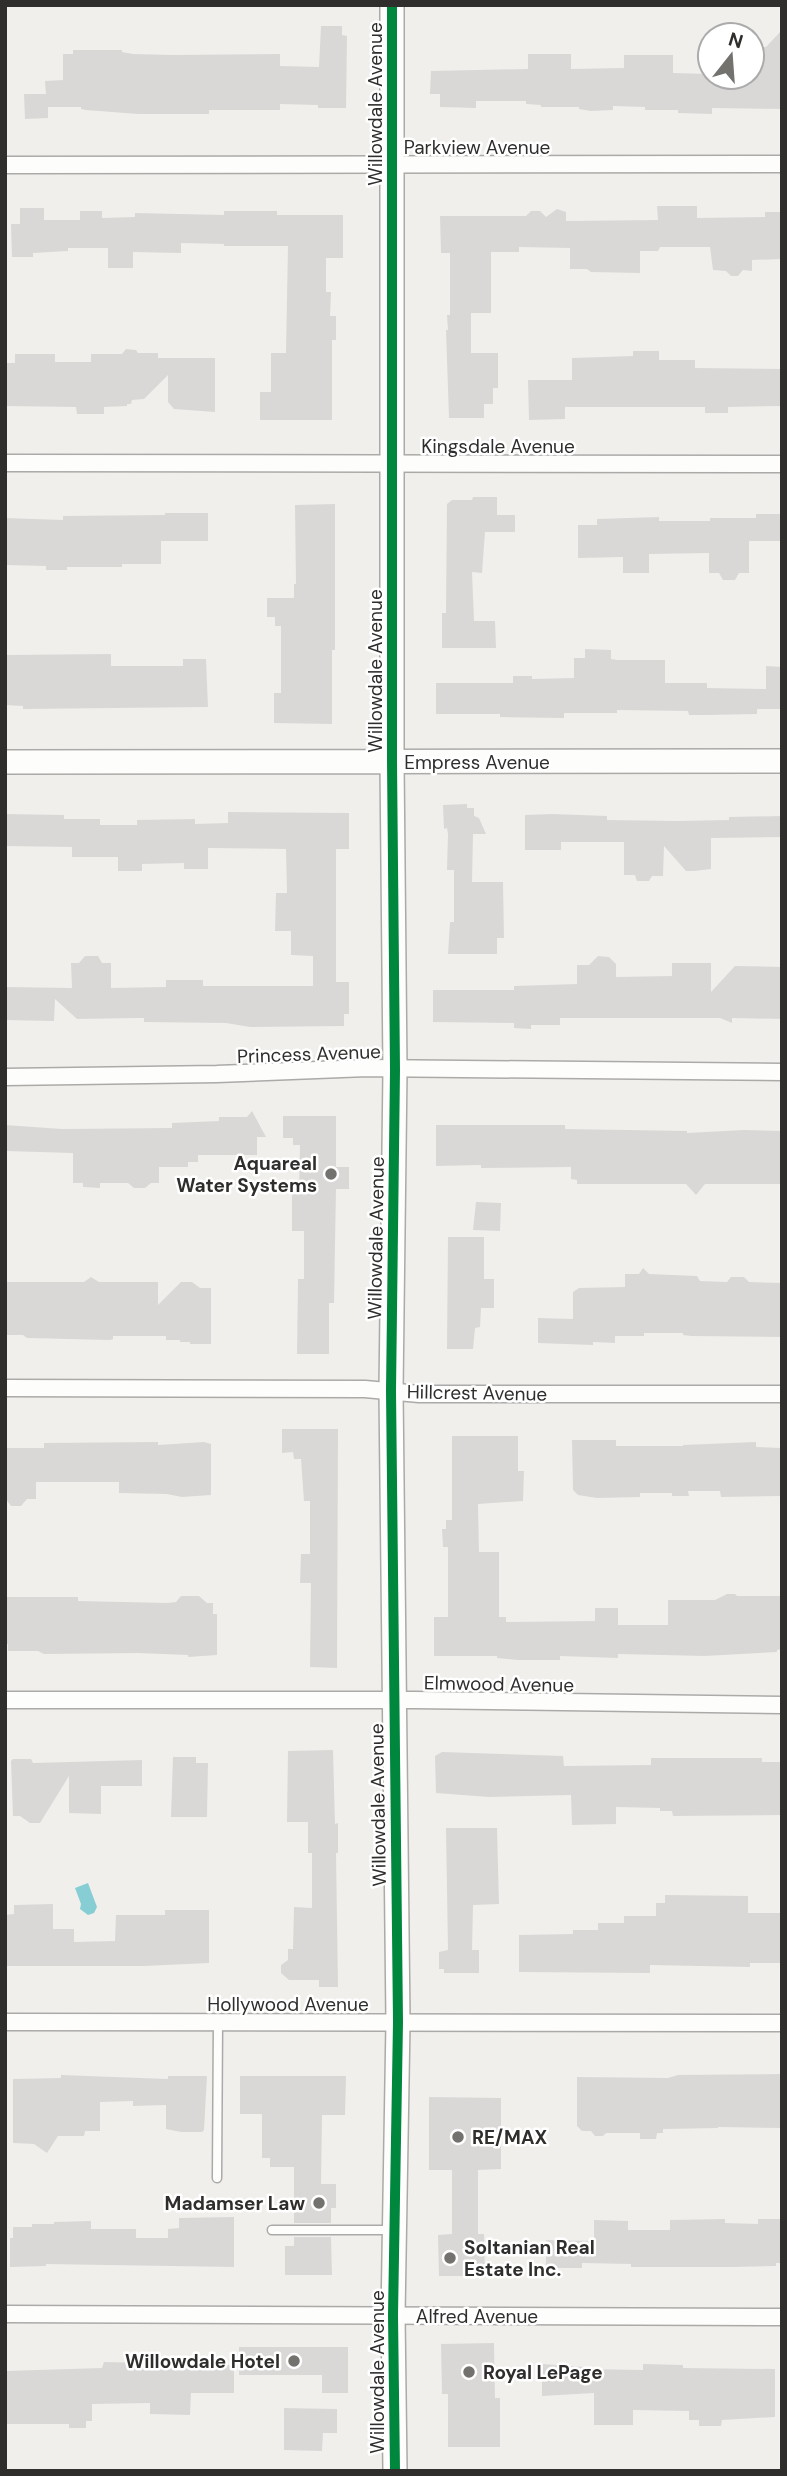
<svg xmlns="http://www.w3.org/2000/svg" width="787" height="2476" font-family="'DM Sans',sans-serif">
<rect width="100%" height="100%" fill="#f1efec"/>
<path fill="#86ced4" d="M88 1883 97 1907 94 1913 88 1915 80 1909 81 1904 75 1888Z"/>
<path fill="#dad8d7" d="M321 26H342V35L347 36 346 108H318V105L280 104V110H209V114H138L86 110 81 109V107H48V118L25 119 24 94H46L45 81 63 80V54H73V50H122V52L133 54 172 55 280 54V66L319 67Z
M782 30V109L712 108V114L678 113V110H645V107L613 106V110L591 111 579 109V107H541V105L526 104V101H476V108L440 107V94H430L431 71 528 69V54H571V69L624 68V55H673V73L710 74V77H758V47H766Z
M657 206H697V218L765 217V212H782V259L752 260V271L743 270 738 276H731L726 271 713 270 710 247H660L658 251H640V273L591 272 587 269H570V248L519 247V252H491V313H471V353H498V388H493V404H484V418H449L446 330H448L447 315H450V253H441L440 216H526L531 211H540L546 217 557 209 566 212V221L658 220Z
M20 208H44V220H80V211H102V218L135 217V213L224 215V211H277V215H343V258H326V292H331L330 316H336V340H332V420H260V392H271V353H286L288 246H224V244L181 243V253L133 252V268H108V248H68V251L33 253V257H12L11 224H20Z
M126 349 136 350 138 353H158V358H215V412L174 409 168 402V375L144 399 132 400 131 404H127V406L104 407V414H77L76 407 5 406V363H15V354H55V362H91V354H122Z
M633 351H659V360H695V368L782 369V406L728 407V413H705V407H565V419L529 420 528 380H572V358L633 356Z
M473 497H497V515H515V532H485L482 573 472 572 474 621H495L496 648H442V613H446L447 504 452 500H472Z
M335 504V650H332V724L274 723V693H281V626H275V617H267V598H294V584H296L295 505Z
M165 513H208V541H161V564H122V567H67V570H46V566L5 565V518L63 520V516L165 515Z
M756 514H782V541H749V573H739L735 580H723L719 573H709V553L649 554V573H623V557L578 558V525H597V519L659 517V521H710V518H756Z
M585 649 611 650V659L617 660H665V683H707V688L766 689V666L782 667V709H757V714L706 715H689L688 711 617 710V713H564V718L500 717V714H436V683H513V676H532V679L574 678V658H585Z
M111 654V666H183V659H206L208 707 23 709V706L5 705V655Z
M467 804V808H474V816L479 818 486 834H473L472 882H503L504 938H497V954H448L450 922H454V870H447L448 834 447 828 444 829 443 805Z
M228 812 349 813V849H336V982H349V1014H344V1026L250 1027 226 1023 144 1022V1018H138L77 1019 55 999 54 1021 5 1020V987L72 988 71 963H79L85 956H98L102 963H111V988L166 987V980H203V986H313V956L291 955V931H275L276 893H287L286 849 208 848V869H184V863L142 864V871H118V857H72V847L5 846V814L64 815V819H100V825H137V820L195 819V824L228 823Z
M552 814 607 816V820L677 821 729 820V817L782 816V837L711 838V869L694 871H686L664 846 663 876H652L649 881H637L635 875H624V842H561V850H525V815Z
M598 956 609 957 616 964V977L672 976V963H711V992L735 966 782 967V1019L732 1018V1023L720 1018H560V1025H531V1029L514 1028V1023L433 1022V990H514V986L577 984V965H589Z
M252 1111 266 1137H257V1155H198V1162H188V1167H159V1183H151L145 1188H134L128 1183H100V1188L83 1187V1183H73V1153L5 1151V1125L62 1129 172 1128V1123L219 1121V1117H247Z
M283 1116H336V1167H349V1189H336L334 1303H329V1354H297L298 1279H304V1231H292V1193H299L300 1145H293V1138H283Z
M436 1125H565V1129L687 1131V1133L744 1130 782 1131V1184H705L696 1195 686 1184H577V1180L571 1179V1167L481 1168V1165L436 1166Z
M476 1202 501 1203 500 1231 473 1230Z
M448 1237H484V1279H494V1308H481L480 1327 475 1328 473 1349H447Z
M643 1268 649 1274 697 1276 700 1281 727 1282 731 1277H744L749 1282 782 1283V1337L691 1336 683 1335V1333H644V1336H615V1343L593 1342V1345L538 1343V1318L573 1319V1292L579 1288 625 1287V1274H639Z
M91 1277 99 1282H158V1305L181 1282H192L200 1288H211V1344H190V1342H180V1340H166V1336H113V1339L110 1340 27 1338 23 1335H5V1282H84Z
M282 1429H338L337 1668 310 1667 311 1583H300L301 1554H310V1501H304L301 1459H294L293 1452 282 1453Z
M452 1436H518V1471H524L523 1501 478 1504 479 1552H499V1617H506V1622L595 1621V1608H618V1625H668V1600H715L727 1594H735L737 1596H782V1649L777 1650V1652L705 1656 618 1654V1658L560 1656V1660H518L497 1658V1656H434V1617H448V1547H443L442 1529H446V1520H452Z
M572 1440H616V1446H683V1445L756 1442V1447L782 1448V1496L721 1497 720 1491H688L689 1496H672V1493H640V1497L597 1498 578 1495 573 1490Z
M158 1442V1445L204 1442 211 1444V1495L182 1497 167 1494 119 1493V1482H36V1499H27L21 1506H11L5 1498V1448H44V1443Z
M181 1596H199L207 1603H213V1614H217V1655L188 1657V1655L138 1653 44 1654 38 1651H8V1644H5V1597H78V1601L167 1603 176 1602Z
M333 1750 335 1824 338 1823V1853H336L338 1987H319V1980H289L281 1973V1965L288 1960V1949H293L294 1907 312 1908V1853H308V1822H287L288 1751Z
M442 1752 563 1756 564 1766 651 1765V1758H762V1762H782V1815L673 1816 672 1811H660V1808L616 1807V1824L572 1825 571 1795 489 1797 436 1793 435 1756Z
M173 1757H196V1763H208L207 1817H171Z
M13 1759H31L33 1763 142 1760V1786H101V1814L69 1813V1776L40 1823H30L20 1816H13L11 1761Z
M446 1828H497L499 1904 473 1905 472 1950H479V1973H444V1969H439V1952L448 1950Z
M665 1895 748 1896V1913H782V1963H750V1967L650 1965V1973L519 1972V1935L573 1934V1930H598V1923H624V1916H656V1903H665Z
M53 1904V1929H74V1942L115 1941 116 1915H165V1910H209V1963L144 1966H5V1915L14 1914V1905Z
M782 2074V2128L718 2127V2128L663 2129V2133H657L656 2139H640V2133H606L603 2136H595L591 2131H582L577 2126V2077L668 2078 678 2075Z
M61 2075 168 2079V2076H207L204 2130 202 2132H181L166 2129V2105L133 2106V2101L100 2102V2131H85L84 2136H58L47 2153 34 2144 13 2143V2079L61 2078Z
M240 2076H346L345 2115H322L321 2184H336V2208H331V2223H294V2167H270V2158H262V2114H240Z
M429 2097 501 2098V2169L478 2170V2234H484L485 2276H439L438 2235 452 2234V2170H429Z
M234 2217V2267L46 2264V2266L10 2267V2238H13V2227H32V2224H54V2222L91 2221V2229H136V2238H168V2229L179 2228V2218Z
M725 2219V2223L758 2224V2219H782V2263H776V2266L734 2267H631V2264L582 2263V2268H546V2240L594 2241V2220L628 2221V2230H670V2220Z
M294 2237H331L332 2275H285V2246H294Z
M494 2343 495 2398H500V2447H448V2394H442L441 2344Z
M239 2347H348V2393H322V2375H239Z
M104 2362 234 2365V2393H191L190 2415 150 2414V2403L92 2404V2421H86V2428H69V2424H6V2371L102 2368Z
M542 2364 584 2367V2369L643 2370V2364L683 2365V2368L775 2369V2417L722 2420 721 2426H699V2420H689V2411L633 2410V2425H594V2393L542 2396Z
M284 2408 337 2409V2433H323L322 2451 284 2450Z"/>
<g fill="none" stroke-linecap="round" stroke-linejoin="round">
<defs>
<path id="lane" d="M217 2178 218 2021
M272 2230H392"/>
<path id="street" d="M5 165 782 164
M5 463 782 464
M5 1077 217 1074 367 1068 782 1072
M5 1388 365 1389 419 1394H782
M5 1700H414L782 1705
M5 2022 782 2023
M5 2314 782 2317"/>
<path id="secondary" d="M392 5V762L395 1070 391 1391 398 2022 393 2315 395 2471
M5 762 782 761"/>
</defs>
<use href="#lane" stroke="#abaaa8" stroke-width="11"/>
<use href="#street" stroke="#abaaa8" stroke-width="19"/>
<use href="#secondary" stroke="#abaaa8" stroke-width="26"/>
<use href="#lane" stroke="#fdfdfc" stroke-width="8"/>
<use href="#street" stroke="#fdfdfc" stroke-width="16"/>
<use href="#secondary" stroke="#fdfdfc" stroke-width="23"/>
<defs>
<path id="cycleway" d="M392 5V762L395 1070 391 1391 398 2022 393 2315 395 2471"/>
</defs>
<use href="#cycleway" stroke="#fff" stroke-width="15"/>
<use href="#cycleway" stroke="#00873e" stroke-width="10"/>
</g>
<g fill="#73726f" stroke="#fff" stroke-width="2.5">
<circle cx="331" cy="1174" r="7"/>
<circle cx="458" cy="2137" r="7"/>
<circle cx="319" cy="2203" r="7"/>
<circle cx="450" cy="2258" r="7"/>
<circle cx="294" cy="2361" r="7"/>
<circle cx="469" cy="2372" r="7"/>
</g>
<g text-anchor="middle" dominant-baseline="central" stroke-width="5" stroke-linejoin="round" paint-order="stroke">
<g font-size="19" fill="#2f2e2c" stroke="#fff">
<text transform="translate(375 104) rotate(-90)">Willowdale Avenue</text>
<text x="477" y="147">Parkview Avenue</text>
<text x="498" y="446">Kingsdale Avenue</text>
<text transform="translate(375 671) rotate(-90)">Willowdale Avenue</text>
<text x="477" y="762">Empress Avenue</text>
<text transform="translate(309 1054) rotate(-2)">Princess Avenue</text>
<text transform="translate(376 1238) rotate(-89)">Willowdale Avenue</text>
<text transform="translate(477 1393) rotate(1)">Hillcrest Avenue</text>
<text transform="translate(499 1684) rotate(1)">Elmwood Avenue</text>
<text transform="translate(378 1805) rotate(-91)">Willowdale Avenue</text>
<text x="288" y="2004">Hollywood Avenue</text>
<text x="477" y="2316">Alfred Avenue</text>
<text transform="translate(377 2372) rotate(-90)">Willowdale Avenue</text>
</g>
<g font-size="19" font-weight="bold" fill="#2f2e2c" stroke="#fff" text-anchor="end">
<text x="317" y="1163">Aquareal<tspan x="317" dy="22">Water Systems</tspan></text>
<text x="472" y="2137" text-anchor="start">RE/MAX</text>
<text x="305" y="2203">Madamser Law</text>
<text x="464" y="2247" text-anchor="start">Soltanian Real<tspan x="464" dy="22">Estate Inc.</tspan></text>
<text x="280" y="2361">Willowdale Hotel</text>
<text x="483" y="2372" text-anchor="start">Royal LePage</text>
</g>
</g>
<rect width="787" height="2476" fill="none" stroke="#2f2e2c" stroke-width="14"/>
<g transform="translate(731 56) rotate(17)"><circle r="33" fill="#ffffff" stroke="#acabab" stroke-width="2"/>
<path d="M0-5L12 26L0 18L-12 26Z" fill="#73726f"/>
<text y="-10" font-size="19" font-weight="bold" text-anchor="middle" fill="#2f2e2c">N</text>
</g>
</svg>
